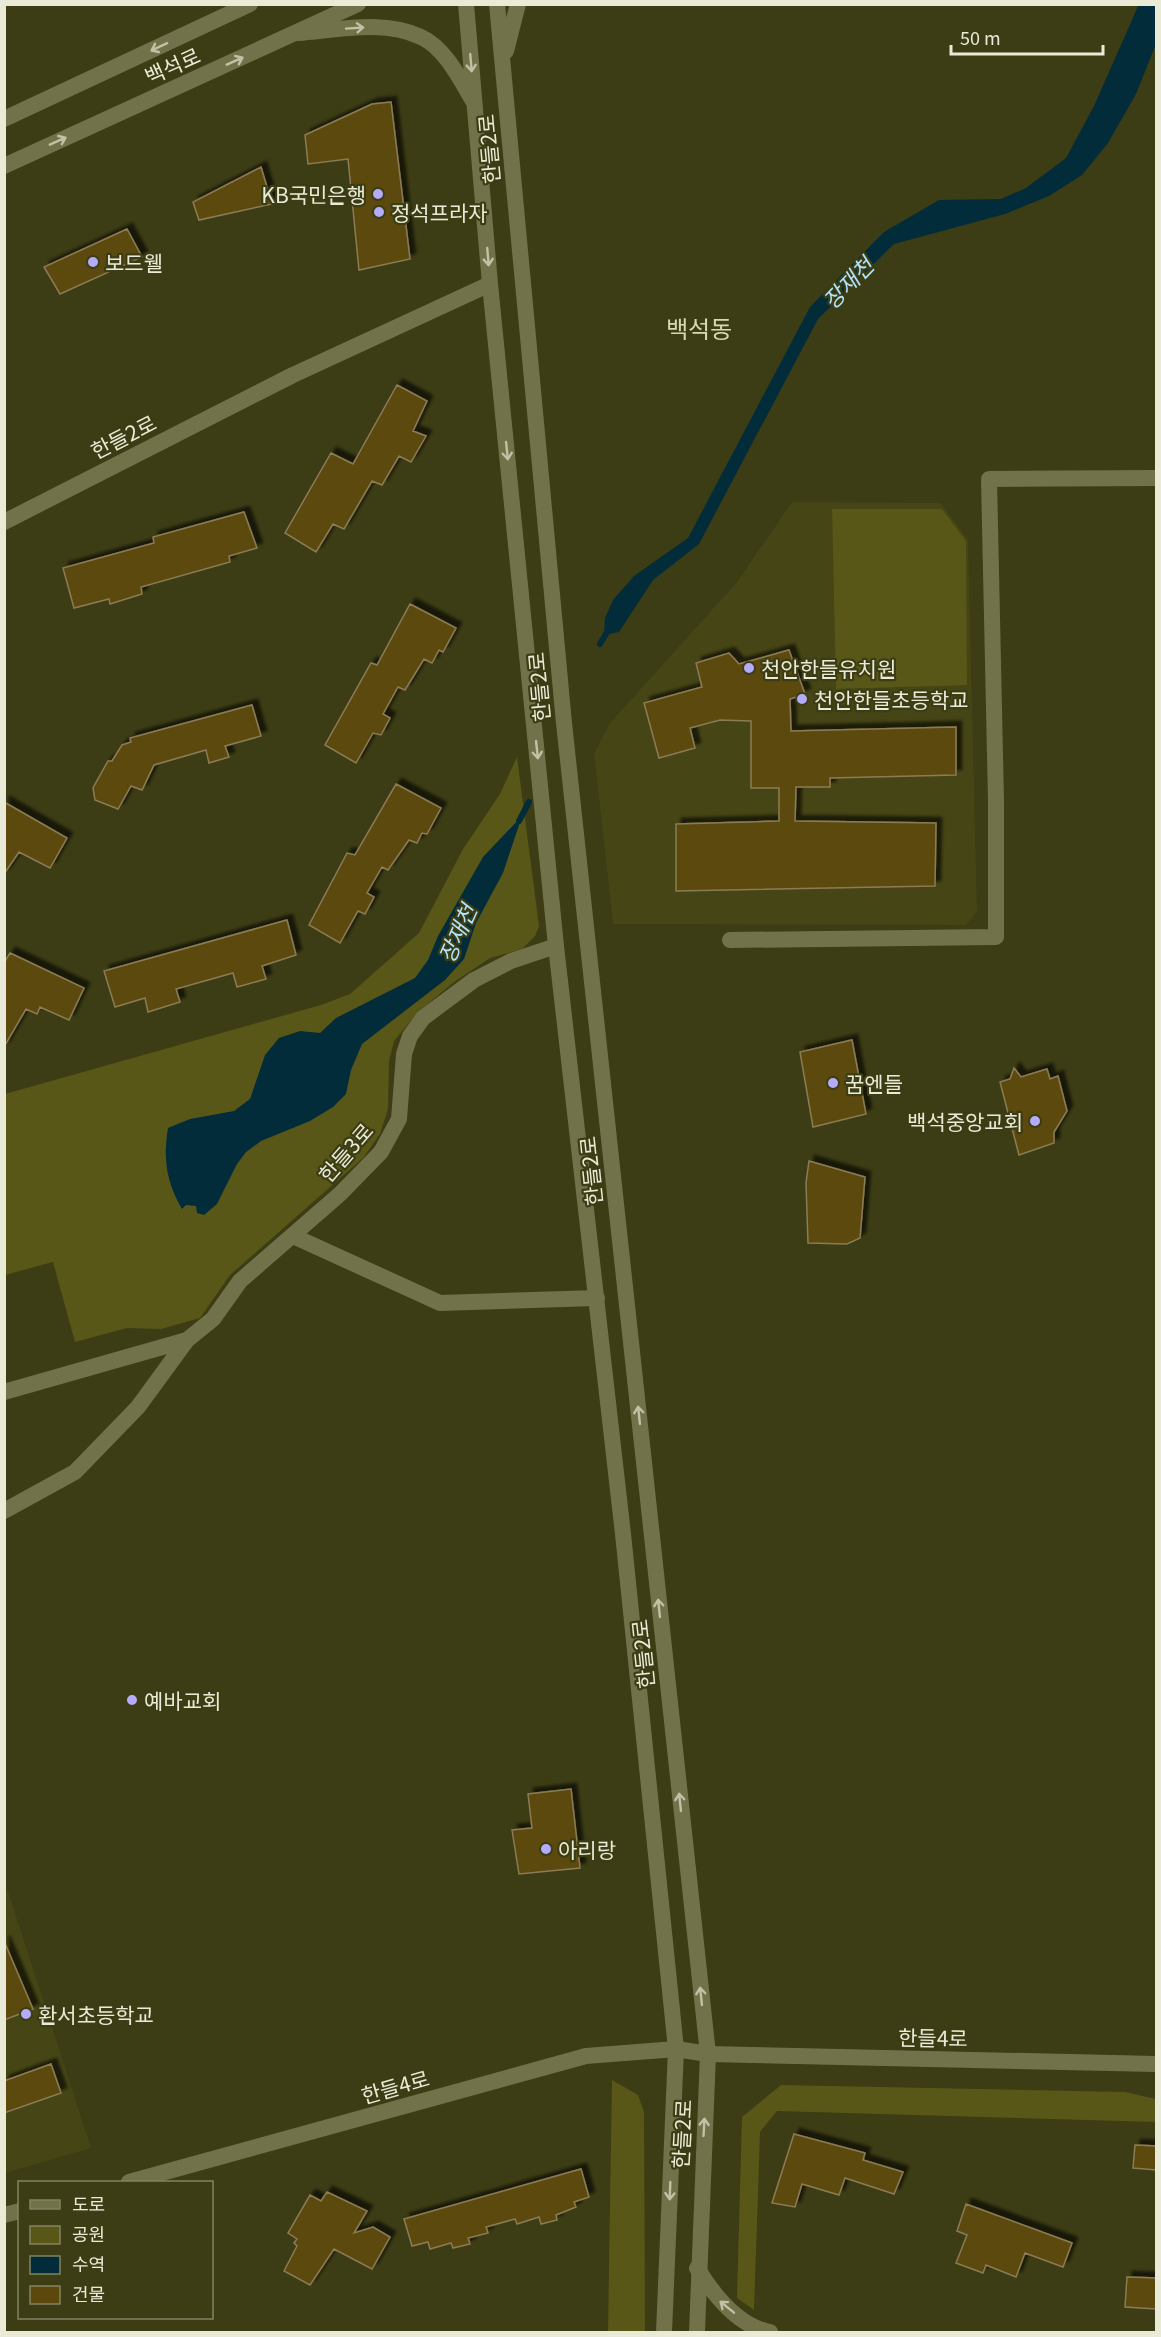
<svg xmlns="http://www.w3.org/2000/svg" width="1161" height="2337" font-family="Georgia,'Noto Sans KR',serif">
<defs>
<filter id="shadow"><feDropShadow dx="5.5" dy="-5.5" stdDeviation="1.5" flood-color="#0009"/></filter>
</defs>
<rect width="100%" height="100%" fill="#3c3c15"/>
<path fill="#454515" d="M792 502 941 503 968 540 977 912 966 925 613 924 594 753 610 723 737 582Z
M4 1879 91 2148 5 2173H4Z"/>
<path fill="#585717" d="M832 509H942L966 541 967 685 836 689Z
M517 757 539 926 535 936 522 949 490 958 454 982 418 1012 394 1041 389 1061 388 1109 380 1134 363 1158 230 1275 200 1318 161 1329 127 1328 75 1342 53 1262 5 1275V1094L321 1005 350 994 419 933 463 849 500 794Z
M612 2080 638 2095 644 2112 645 2332H608Z
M781 2085 1125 2092 1156 2099V2122L777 2111 760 2132 754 2310 737 2298 742 2117Z"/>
<path fill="#032c3b" d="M1139 4 1156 5V44L1136 94 1108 143 1082 175 1049 196 1005 214 894 244 818 319 699 544 653 580 619 632 604 635 605 618 613 600 634 576 688 538 810 307 884 232 939 200 1001 199 1026 188 1066 158 1094 106Z
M522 816 503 873 476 923 464 959 445 980 362 1044 351 1070 346 1094 333 1107 310 1121 261 1141 246 1152 237 1164 217 1204 204 1215 197 1213 196 1206 186 1205 182 1209C166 1182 163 1158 168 1128L190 1119 234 1111 250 1099 265 1055 279 1038 300 1031 320 1033 336 1018 415 978 428 960 438 936 483 857Z"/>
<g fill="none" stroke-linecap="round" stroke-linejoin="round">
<path stroke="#032c3b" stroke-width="6" d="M600 644 609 629
M519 821 529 802"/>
</g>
<path fill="#5c480d" stroke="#8b7c56" stroke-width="1.5" filter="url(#shadow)" d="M391 102 410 259 359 270 348 159 308 164 305 135 372 104Z
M261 167 272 204 199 220 193 202Z
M127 229 142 257 60 294 44 267Z
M397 385 427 401 413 431 426 436 411 462 399 456 382 485 372 481 344 529 333 524 316 552 285 533 331 453 353 464Z
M244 512 257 548 229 556 230 562 141 587 142 594 110 604 109 599 74 608 63 568 154 543 153 537Z
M410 604 456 628 443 652 439 650 432 663 424 659 405 690 398 687 383 714 390 718 381 735 373 733 356 763 325 745 371 663 377 665Z
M789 650 805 694 790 699 791 731 956 727V775L830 778V787H796L795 821 936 823 935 886 676 891V824L779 821V788H751V721L720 720 690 728 695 748 659 758 644 703 702 687 696 663 729 653 739 664Z
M252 705 261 736 225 746 229 757 209 763 206 750 154 765 142 790 131 786 118 809 95 800 93 788 108 761H112L122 745 131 742 130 738Z
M396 784 441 808 427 834 422 833 417 843 409 840 388 870 382 867 367 893 374 897 365 914 358 911 340 943 309 925 347 853 355 855Z
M4 802 67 838 50 868 19 852 4 874Z
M287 920 296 955 262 966 266 979 237 987 233 973 176 989 180 1002 148 1012 145 998 115 1007 104 971Z
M10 953 84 988 69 1020 40 1007 37 1014 26 1009 4 1047V963Z
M852 1040 866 1114 813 1127 800 1052Z
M1014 1068 1021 1077 1047 1069 1050 1079 1058 1076 1067 1111 1054 1132V1143L1019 1155 1000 1082 1010 1079Z
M809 1161 865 1177 860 1238 847 1244 808 1243 806 1183Z
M571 1789 580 1868 519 1874 512 1830 532 1828 528 1794Z
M4 1941 33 2009 4 2020Z
M51 2064 61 2093 4 2113V2081Z
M794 2134 865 2153 863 2160 903 2172 894 2194 845 2178 839 2195 802 2184 795 2207 772 2203Z
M1135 2145 1156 2146V2170L1133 2168Z
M581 2169 589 2197 574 2202 576 2207 556 2215 557 2220 541 2224 539 2217 517 2224 515 2219 486 2227 488 2233 468 2238 470 2244 453 2248 451 2243 430 2249 428 2242 412 2246 404 2219Z
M327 2192 367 2211 354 2233 373 2227 390 2237 372 2269 334 2249 310 2285 284 2271 297 2246 294 2243 297 2239 288 2233 310 2195 321 2201Z
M966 2204 1072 2243 1063 2267 1025 2253 1016 2277 986 2265 983 2273 956 2263 967 2235 957 2231Z
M1127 2277 1156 2278V2309L1125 2307Z"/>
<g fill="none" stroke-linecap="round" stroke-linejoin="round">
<path stroke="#72724a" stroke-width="16" d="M4 522 293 375 490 284
M730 940 996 937V801L989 479 1156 478
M293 1236 440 1303 597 1298
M4 1392 187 1340
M4 1511 75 1472 138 1407 187 1340 213 1319 240 1281 340 1194 381 1152 399 1119 404 1054 410 1036 423 1018 474 980 511 961 556 946
M697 2268C713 2294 737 2326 770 2332"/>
<path stroke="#72724a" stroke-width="16" d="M466 4 490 284 556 946 623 1534 676 2049 664 2332
M497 4 564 723 708 2054 697 2332
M298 33C337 30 384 19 421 37 445 48 460 79 473 101
M506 51 518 4
M129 2182 586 2056 676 2049 708 2054 1156 2064
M4 2215 20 2211"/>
<path stroke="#72724a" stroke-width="16" d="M4 119 250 4
M4 166 358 4"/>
</g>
<defs><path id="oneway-shaft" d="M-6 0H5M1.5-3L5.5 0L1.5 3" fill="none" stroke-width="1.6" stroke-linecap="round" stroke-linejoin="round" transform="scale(1.5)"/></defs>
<g stroke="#c0c1a5">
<use href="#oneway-shaft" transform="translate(355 28) rotate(-4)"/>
<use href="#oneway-shaft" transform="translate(159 47) rotate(155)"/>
<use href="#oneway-shaft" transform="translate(235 61) rotate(-24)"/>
<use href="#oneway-shaft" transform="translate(471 63) rotate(85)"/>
<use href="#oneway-shaft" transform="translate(58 141) rotate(-24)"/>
<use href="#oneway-shaft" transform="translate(488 257) rotate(85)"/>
<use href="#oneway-shaft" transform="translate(507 451) rotate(84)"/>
<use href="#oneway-shaft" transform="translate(537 750) rotate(84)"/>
<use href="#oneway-shaft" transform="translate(639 1415) rotate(-96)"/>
<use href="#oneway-shaft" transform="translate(659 1608) rotate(-96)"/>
<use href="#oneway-shaft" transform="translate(680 1802) rotate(-96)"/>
<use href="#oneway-shaft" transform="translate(701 1996) rotate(-96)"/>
<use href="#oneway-shaft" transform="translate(704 2127) rotate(-87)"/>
<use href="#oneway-shaft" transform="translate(670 2191) rotate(92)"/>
<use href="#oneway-shaft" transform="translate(727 2307) rotate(-141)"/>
</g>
<g fill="#b4acf9" stroke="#3c3c15" stroke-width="2">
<circle cx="378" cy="194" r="6"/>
<circle cx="379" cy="212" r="6"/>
<circle cx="93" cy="262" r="6"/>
<circle cx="749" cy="668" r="6"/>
<circle cx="802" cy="699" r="6"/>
<circle cx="833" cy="1083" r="6"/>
<circle cx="1035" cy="1121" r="6"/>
<circle cx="132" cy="1700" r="6"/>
<circle cx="546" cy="1849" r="6"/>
<circle cx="26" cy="2014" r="6"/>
</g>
<g text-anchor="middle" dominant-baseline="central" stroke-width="4.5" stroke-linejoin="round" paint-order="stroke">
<g font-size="21" fill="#eaebd6" stroke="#3c3c15">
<text transform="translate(172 65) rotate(-24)">백석로</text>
<text transform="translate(488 149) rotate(-95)">한들2로</text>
<text transform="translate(123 436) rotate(-27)">한들2로</text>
<text transform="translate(538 687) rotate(-95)">한들2로</text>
<text transform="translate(345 1152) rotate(-49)">한들3로</text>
<text transform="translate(590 1171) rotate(-96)">한들2로</text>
<text transform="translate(642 1654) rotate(-96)">한들2로</text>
<text transform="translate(933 2037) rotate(1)">한들4로</text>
<text transform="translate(395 2086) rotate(-16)">한들4로</text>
<text transform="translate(681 2134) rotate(-87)">한들2로</text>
</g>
<g font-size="21" fill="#eaebd6" stroke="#3c3c15" text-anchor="start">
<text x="366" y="194" text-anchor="end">KB국민은행</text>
<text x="391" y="212">정석프라자</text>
<text x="105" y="262">보드웰</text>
<text x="761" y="668">천안한들유치원</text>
<text x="814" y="699">천안한들초등학교</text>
<text x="845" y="1083">꿈엔들</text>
<text x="1023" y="1121" text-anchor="end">백석중앙교회</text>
<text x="144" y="1700">예바교회</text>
<text x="558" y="1849">아리랑</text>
<text x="38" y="2014">환서초등학교</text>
</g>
<g font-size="22" font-style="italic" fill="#b0e5fd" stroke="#3c3c15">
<text transform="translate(847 282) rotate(-46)">장재천</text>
<text transform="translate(456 933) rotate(-66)">장재천</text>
</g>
<g font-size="24" fill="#d8d9ae" stroke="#3c3c15">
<text x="699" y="327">백석동</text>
</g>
</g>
<rect width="1161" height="2337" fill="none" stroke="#eaebd6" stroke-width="12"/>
<rect x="18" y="2181" width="195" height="138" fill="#3c3c15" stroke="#828262" stroke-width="1.5"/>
<rect x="30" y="2200" width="30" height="9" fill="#72724a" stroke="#828262" stroke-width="1.5"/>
<text x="72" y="2211" font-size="18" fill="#eaebd6">도로</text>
<rect x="30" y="2226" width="30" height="18" fill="#585717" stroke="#828262" stroke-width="1.5"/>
<text x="72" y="2241" font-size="18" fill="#eaebd6">공원</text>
<rect x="30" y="2256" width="30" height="18" fill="#032c3b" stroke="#828262" stroke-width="1.5"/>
<text x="72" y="2271" font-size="18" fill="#eaebd6">수역</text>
<rect x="30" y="2286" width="30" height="18" fill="#5c480d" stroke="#828262" stroke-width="1.5"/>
<text x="72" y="2301" font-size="18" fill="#eaebd6">건물</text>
<path d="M951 45v9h152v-9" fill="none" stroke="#eaebd6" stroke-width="3"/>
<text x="960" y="45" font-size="18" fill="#eaebd6" stroke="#3c3c15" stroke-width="4.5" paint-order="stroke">50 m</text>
</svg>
